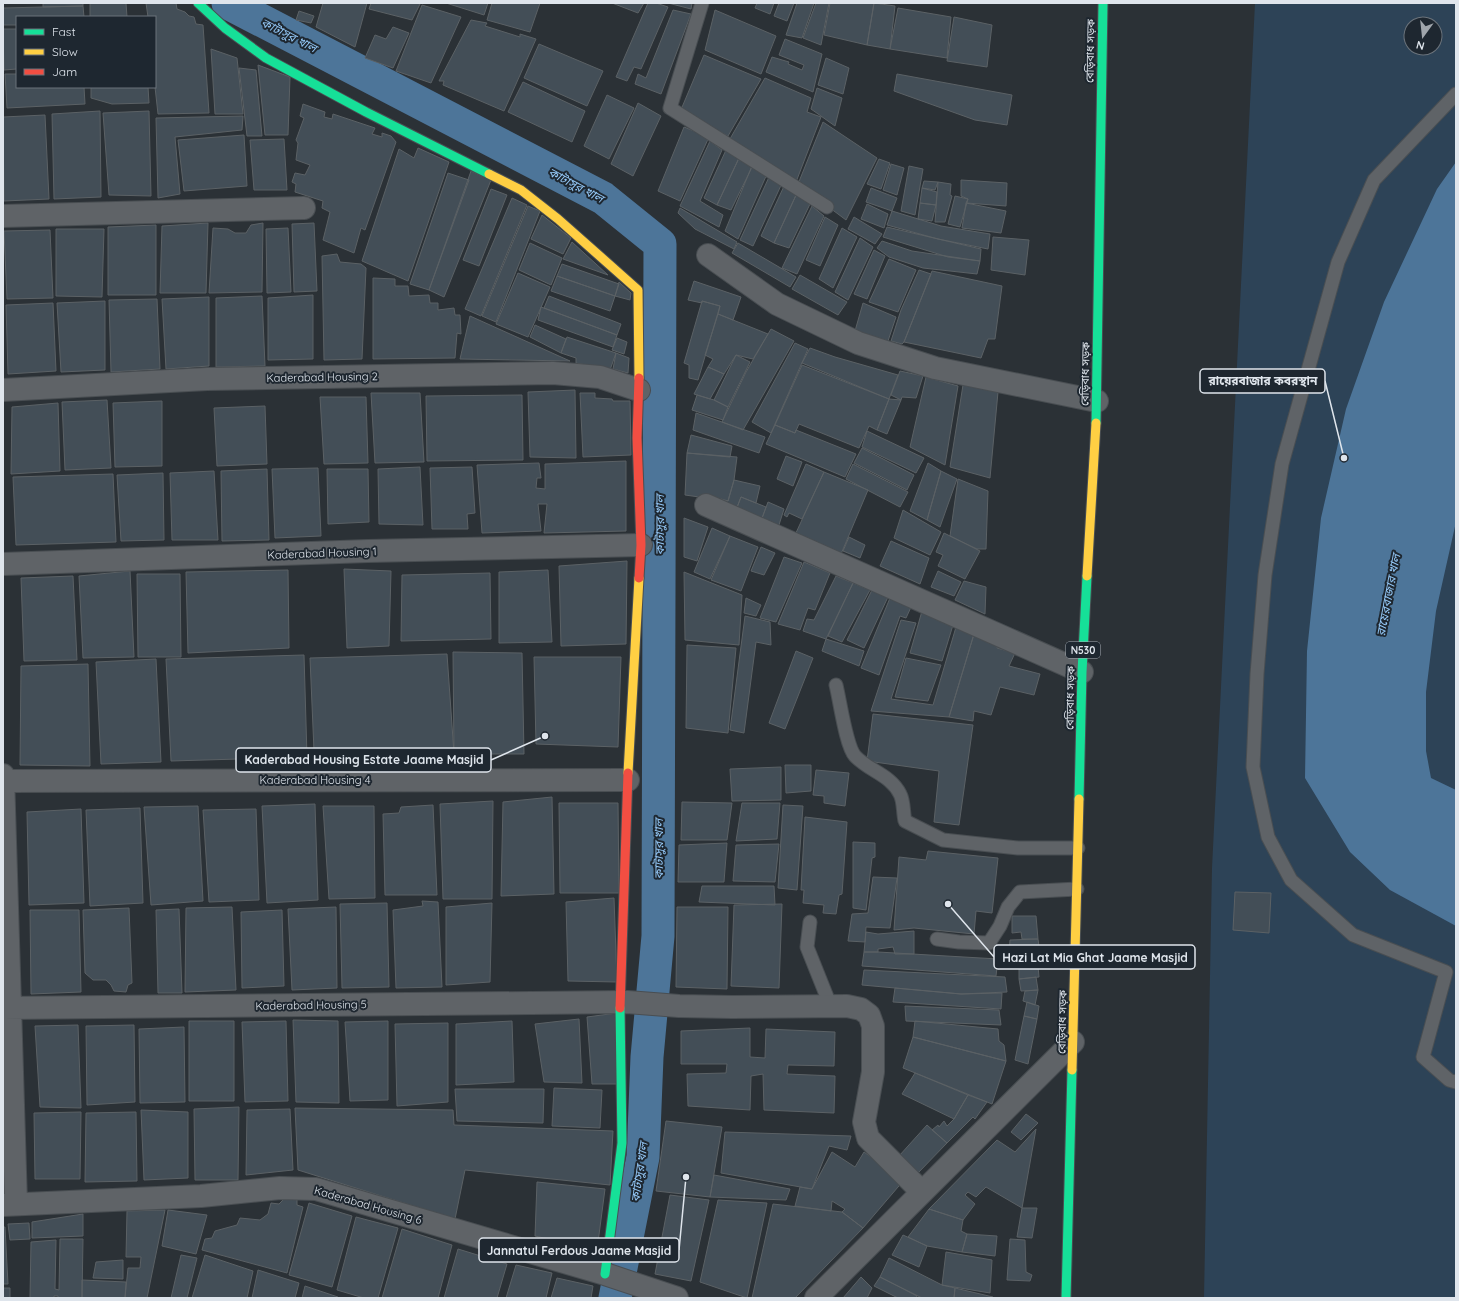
<svg xmlns="http://www.w3.org/2000/svg" width="1459" height="1301" font-family="Quicksand,'Noto Sans Bengali',sans-serif">
<rect width="100%" height="100%" fill="#2b3136"/>
<path fill="#2d4357" fill-rule="evenodd" d="M1255 3H1456V1298H1204L1212 868ZM1411 24H1435V48H1411Z"/>
<path fill="#4d7599" d="M1456 162V522L1436 611 1426 692V751L1431 778 1456 790V926L1390 890 1350 852 1305 778 1307 651 1321 518 1346 409 1384 302 1437 189Z"/>
<g fill="none" stroke-linecap="round" stroke-linejoin="round">
<path stroke="#4d7599" stroke-width="33" d="M228 3 603 198 660 244 658 936 647 1057 643 1157 615 1298"/>
</g>
<path fill="#434e57" stroke="#5b6165" d="M43 3H83V6L43 7Z
M90 3H126L127 17H90Z
M146 3H176L177 9 185 12 189 16 194 17 196 24 203 25 209 113 158 114 155 87V17H148Z
M323 3H367L355 47 316 27Z
M371 3H416L420 4 412 20 369 9Z
M446 3H488L484 15Z
M492 3H540L530 32 487 20Z
M612 3H644L638 13Z
M648 3H656L668 7 641 69 634 67 627 81 616 77Z
M668 3H692L691 9Z
M757 3H774L770 14 755 8Z
M779 3H794L787 21 774 16Z
M797 3H814L802 38 786 35Z
M816 3H829L821 45 803 38Z
M830 3H874L867 45 824 35Z
M874 3 895 6 890 49 867 45Z
M422 5 461 17 431 83 396 71Z
M83 6 84 17H17V25H3V8Z
M898 8 951 17 947 58 890 49Z
M673 10 691 14 661 94 635 84 638 74 646 78Z
M715 10 776 36 761 74 705 50Z
M299 11 314 16 311 23 296 20Z
M954 17 992 25 987 67 947 61Z
M471 20 487 23 485 26 520 37V34L536 39 504 111 443 85 444 81H439Z
M393 27 409 33 393 68 365 58 375 35 386 39Z
M3 29H17V69L4 70Z
M785 39 822 54 813 92 766 72 772 57 789 62 788 64 802 70 804 65 779 55Z
M539 44 603 71 587 106 524 78Z
M211 49 237 58 243 114H215Z
M704 55 761 79 728 136 680 112Z
M826 58 849 68 843 94 818 85Z
M258 65 290 77 288 135H265Z
M239 68 256 70 262 136H247Z
M5 74H17V87H84L85 104 7 108Z
M897 74 1012 95 1007 125 975 120 894 91Z
M765 78 811 98 807 112 821 117 796 182 727 144Z
M523 82 585 111 572 142 508 112Z
M91 87H148L149 103 112 104 91 98Z
M817 88 842 98 835 126 811 109Z
M607 95 634 108 609 159 584 146Z
M638 103 661 116 633 176 611 164Z
M303 104 325 112 324 117 332 119 333 114 375 128 372 134 382 137V133L391 136 396 142 365 230 361 228 354 253 323 240 330 212 322 208 323 201 295 192 296 184 292 182 295 173 305 175 310 165 296 160 298 143 296 140 304 118 300 116Z
M100 111 101 197 54 199 52 114Z
M149 111 151 196 109 195 103 113Z
M45 115 49 199 4 201 3 117Z
M243 116 242 130 175 137 180 194 158 198 156 118Z
M823 122 877 158 846 220 798 184Z
M684 127 709 137 680 201 658 191Z
M244 135 247 186 184 191 178 140Z
M284 139 287 190H254L250 140Z
M710 141 722 150 700 201 723 215 719 227 680 206Z
M418 148 449 162 408 281 362 261 399 149 414 158Z
M726 150 739 158 717 205 704 198Z
M739 158 753 165 731 210 717 205Z
M879 159 890 163 881 189 867 184Z
M891 164 904 168 897 195 883 190Z
M752 166 767 174 738 239 725 231Z
M909 166 923 169 915 215 901 211Z
M471 171 491 180 444 297 429 290Z
M448 173 469 180 429 290 410 284Z
M770 175 783 181 753 246 740 240Z
M961 180 1007 183 1006 206 966 203 968 199 961 196Z
M924 181 938 182 935 190 922 188Z
M938 182 951 184 950 195 952 196 945 222H935Z
M785 184 797 193 774 243 761 236Z
M871 188 897 198 892 211 866 202Z
M922 188 937 192 936 205 920 203Z
M491 189 507 195 479 266 463 260Z
M797 193 810 204 789 248 774 243Z
M955 196 968 199 960 227 948 224Z
M512 198 527 205 481 316 465 309Z
M920 203 936 205 932 221 918 219Z
M966 203 1006 211 1001 233 962 228Z
M867 204 888 214 884 228 861 219Z
M528 206 540 211 496 322 482 316Z
M812 206 824 216 797 274 782 268Z
M680 208 737 242 734 249 695 229 678 213Z
M892 211 941 226 990 234 988 249 938 239 887 225Z
M542 215 571 238 563 254 531 239Z
M825 217 838 225 820 266 806 260Z
M854 217 882 234 875 244 848 229Z
M208 223 206 293H160L162 226Z
M263 223 262 292 209 293 213 228 228 229 235 233H246L251 225Z
M314 223 317 291 294 292 292 224Z
M156 225V295H108V227Z
M887 227 981 249 980 261 948 257 883 237Z
M288 228 291 292 267 293 266 229Z
M842 228 857 237 833 288 819 279Z
M56 229H104L102 297 56 296Z
M50 230 53 298 7 299 4 231Z
M993 237 1029 240 1025 275 991 270Z
M860 238 873 247 848 300 835 292Z
M882 241 912 251 980 261 977 274 923 268 889 257 877 248Z
M572 242 608 275 563 259Z
M530 243 562 258 551 285 519 270Z
M738 243 796 277 790 287 732 253Z
M874 250 885 256 867 299 854 294Z
M337 254 340 262 361 264 366 268 362 359 324 360 322 256Z
M889 259 916 270 898 312 869 302Z
M562 264 619 284 615 296 557 276Z
M919 270 931 274 904 342 902 344 891 341 901 310Z
M932 271 1002 286 995 339H988L981 358 904 342Z
M518 273 550 287 528 337 496 324Z
M800 275 847 302 838 315 792 289Z
M557 276 615 296 610 311 551 291Z
M373 278 395 279V286H408L409 296 429 295 430 303H438V310L454 308 455 315H460L461 334 457 333 455 358 373 359Z
M694 281 741 297 733 320 718 314 720 306 702 301V303L688 300Z
M619 282 631 293 630 300 615 296Z
M313 295V359L268 360V298Z
M262 296 265 366 216 367V298Z
M549 296 621 324 617 335 544 308Z
M209 297V366L166 369 162 299Z
M157 299 160 369 111 372 109 300Z
M105 301V370L61 372 57 303Z
M702 301 720 306 698 380 689 378V365L684 363Z
M53 303 56 371 8 374 6 305Z
M863 303 896 317 888 341 855 331Z
M541 307 617 335 613 347 538 320Z
M718 314 768 334 753 359 736 355 724 374 708 367 713 359 705 355Z
M470 316 570 361 460 359Z
M535 325 566 339 561 353 530 337Z
M771 329 794 341 743 430 722 422 746 372Z
M567 337 616 353 610 370 576 363V358L561 353Z
M617 338 627 342 624 354 612 350Z
M795 343 808 349 771 433 752 422Z
M810 348 835 357 898 375 889 399 802 363Z
M616 353 629 358 628 373 613 369Z
M736 355 750 362 728 407 714 400Z
M802 365 889 399 877 430 869 426 859 448 799 424 795 433 775 425Z
M708 367 724 374 710 399 694 394Z
M900 371 923 376 916 398 902 397 901 400 891 395Z
M926 377 958 386 945 465 910 447Z
M963 385 998 392 990 478 950 467Z
M575 390 576 458 530 457 528 392Z
M371 393H420L424 462 375 463Z
M580 393H595V398L612 399 613 401H630L631 455 583 457Z
M522 395 523 460 427 461 426 396Z
M697 395 714 400 728 407 723 420 692 410Z
M320 397H366L368 463 324 464Z
M889 399 901 400 887 434 877 430Z
M107 400 111 468 65 470 62 402Z
M162 401V466L115 467 113 403Z
M58 403 60 471 11 474 12 407Z
M265 406 267 464 217 466 214 408Z
M696 413 765 437 759 453 693 430Z
M775 425 795 433 796 430 856 454 845 477 766 444Z
M867 431 924 458 916 473 862 447Z
M691 435 732 446 730 457 687 453Z
M862 448 914 475 907 490 854 463Z
M687 453 737 457 734 480 728 501 685 495Z
M786 456 802 462 793 486 777 479Z
M626 461V531L544 533 547 504H538L541 531 482 533 477 465 539 463 541 478H537L536 488 545 489V464Z
M928 463 941 471 927 520 910 511Z
M806 464 824 472 802 519 789 513 787 517 784 515Z
M853 464 908 492 900 507 846 479Z
M420 467 423 525 379 524 378 469Z
M472 467 475 513 467 514 468 529H432L430 468Z
M318 468 321 536 275 538 272 469Z
M267 469 269 540 222 541 221 471Z
M327 469H368L369 522 328 524Z
M214 471 218 540H172L170 473Z
M941 471 957 479 940 527 927 520Z
M824 472 868 490 841 554 795 535Z
M163 473 164 540 121 541 117 475Z
M113 474 116 542 16 545 13 477Z
M958 479 988 491 986 549H977L950 536Z
M734 480 760 486 756 503 741 497 736 510 718 504 721 499 728 501Z
M741 497 766 507 761 521 736 510Z
M768 502 784 509 778 528 761 521Z
M903 510 941 532 930 555 894 538Z
M684 518 708 527 697 561 684 557Z
M712 528 730 536 710 579 694 572Z
M944 533 980 551 965 579 938 566 943 555 936 552Z
M730 536 758 547 741 591 711 580Z
M849 537 865 545 860 558 843 551Z
M891 541 929 558 920 584 880 566Z
M761 547 775 553 764 575 751 571Z
M784 557 802 563 776 622 760 618Z
M627 561 626 644 561 646 559 566Z
M804 562 830 573 815 610 808 608 800 630 778 624Z
M344 569 391 571 389 646 347 648Z
M288 570 289 648 188 653 186 572Z
M548 570 552 642 499 643V572Z
M130 571 134 657 83 658 79 576Z
M938 571 961 582 954 596 931 587Z
M684 572 742 595 739 645 685 640Z
M490 573 491 639 401 641 402 575Z
M137 574H180L181 657H138Z
M73 576 77 660 24 661 21 578Z
M836 576 853 583 826 639 803 631 807 619 814 620Z
M964 581 986 587 985 614 955 600Z
M853 583 870 590 842 642 828 636Z
M872 590 888 597 864 648 847 640Z
M746 598 761 605 756 616 744 613Z
M890 598 912 605 906 618 900 616 879 675 861 668Z
M922 611 953 625 942 661 910 653Z
M745 616 770 622 771 645 756 642 744 733 730 730Z
M901 620 916 623 891 699 933 705 956 627 974 634 949 717 871 711Z
M974 634 999 641 997 648 1015 653 1009 666 1040 674 1034 695 1000 687 991 715 974 711 973 721 949 717Z
M826 639 864 651 859 666 822 651Z
M687 645 736 648 728 733 686 728Z
M796 651 813 658 785 729 769 723Z
M453 652 522 653 524 754H454Z
M447 654 454 754 314 751 310 658Z
M304 655 307 757 171 761 166 659Z
M534 657H621L618 747 536 744Z
M906 658 941 665 928 701 895 697Z
M156 659 161 762 101 764 96 662Z
M88 664 90 766 20 765 21 666Z
M873 714 973 725 959 825 934 822 939 771 867 761Z
M785 765H811V791L786 793Z
M781 767V800L732 801 730 769Z
M816 770 849 773 845 806 824 803V796L813 795Z
M552 797 554 894 501 896 503 802Z
M493 801 492 899H443L440 804Z
M682 802 732 803 727 840H681Z
M559 803H618L619 893H560Z
M742 803H780L777 839 736 841Z
M315 804 318 900 267 903 262 806Z
M433 805 437 895H385L383 814 399 813 401 807Z
M783 805 803 806 797 890 778 888Z
M198 806 203 901 151 905 144 807Z
M323 806H374L375 898 329 899Z
M140 808 143 903 90 906 86 810Z
M81 809 84 903 29 905 27 812Z
M256 809 259 900 209 902 203 810Z
M805 817 847 822 842 894 839 895 836 914 823 913 824 905 803 903 804 890H801Z
M853 842 875 843V857L872 858 866 910 853 908Z
M727 843 724 882H678L679 845Z
M779 844 775 882 733 881 736 845Z
M928 851 998 858 992 913 976 911 974 934 914 928 894 930 899 857 926 860Z
M873 877 897 878 890 928 866 927 865 942 848 941 852 914 868 913Z
M702 886H774L775 905 699 902Z
M1235 892 1271 893 1269 933 1233 930Z
M614 898 617 982 568 981 566 902Z
M422 901 438 902 442 987 396 988 393 910 423 906Z
M387 903 389 987 342 988 340 904Z
M492 903 490 982 446 985V907Z
M782 904 779 988 731 986 734 905Z
M232 907 236 990 185 992 186 908Z
M336 907 337 988 292 990 288 909Z
M677 907H728L727 989 676 987Z
M129 908 132 983 128 985 126 992 114 991 111 985 106 980H93L85 973 83 910Z
M179 909 182 993H158L156 910Z
M30 910H79L81 992 31 994Z
M282 910 284 986 242 988 241 912Z
M1012 916H1036L1038 939H1022L1021 932 1012 933Z
M914 931V954H895L893 947 878 949V952H864L866 932 878 934Z
M1038 939 1040 954 1009 956 1010 940Z
M864 952H878L998 959 996 976 862 966Z
M1037 955 1039 977 1019 979V956Z
M864 970 1005 977 1007 992 961 994 862 985Z
M1036 977 1038 990 1021 991 1019 979Z
M895 988 961 994 1002 993 1001 1009 893 1002Z
M1038 990 1035 1005 1023 1001 1025 991Z
M1027 1002 1039 1006 1037 1019 1024 1016Z
M905 1006 999 1010 1001 1025 906 1021Z
M617 1013 618 1084H592L587 1017Z
M1024 1016 1037 1019 1028 1064 1015 1060Z
M579 1019 582 1083 544 1082 535 1024Z
M293 1020 338 1021 339 1103 296 1102Z
M189 1021H234V1101H189Z
M286 1021 288 1101 245 1102 242 1022Z
M388 1021V1100L350 1101 345 1022Z
M512 1021 514 1082 456 1085V1024Z
M915 1021 998 1029 999 1041 1004 1045 1006 1061 913 1037Z
M448 1023V1102L397 1106 395 1024Z
M78 1025 81 1108 40 1107 35 1026Z
M134 1025 135 1102 87 1105 86 1026Z
M184 1027 185 1102 140 1103 139 1029Z
M750 1028V1057L765 1058 766 1029 835 1032 834 1066 788 1065 787 1074 835 1076 834 1113 764 1110 763 1074 751 1076 750 1110 688 1106 687 1074 726 1073 727 1064H681V1031Z
M913 1037 1006 1061 992 1104 903 1068Z
M915 1073 968 1095 954 1119 902 1094Z
M554 1088 602 1090 600 1128 552 1126Z
M455 1089H544L543 1123 457 1121Z
M968 1095 987 1102 975 1119 973 1117 947 1143 932 1130 938 1125 939 1127 944 1121 947 1126 954 1119Z
M239 1107 238 1180H195L194 1109Z
M295 1108 453 1110 454 1125 613 1131 610 1185 465 1170 455 1219 298 1170Z
M290 1109 293 1170 246 1175 247 1110Z
M141 1110 188 1112V1178L144 1180Z
M81 1112 80 1179H35L34 1113Z
M136 1112 137 1181 85 1182 86 1113Z
M1026 1114 1038 1123 1021 1140 1011 1132Z
M666 1121 722 1127 710 1197 656 1191Z
M927 1125 947 1143 917 1174 899 1156Z
M1036 1129 1022 1208 986 1187 976 1197 968 1192 965 1195 975 1204 963 1220 929 1209 997 1140 1015 1152Z
M725 1132 851 1136 847 1150 829 1146 812 1189 721 1173Z
M832 1152 855 1167 864 1152 904 1180 863 1228 842 1212 845 1209 832 1201 831 1211 795 1206 800 1187 812 1189Z
M714 1175 790 1189 786 1200 710 1197Z
M537 1182 605 1189 597 1250 535 1236Z
M670 1195 709 1200 691 1281 655 1274Z
M285 1198 297 1199V1205L303 1207 287 1273 202 1250 205 1239 212 1238 215 1231 237 1225 240 1218 260 1220 268 1214 271 1203 279 1204Z
M718 1200 767 1203 747 1298 700 1282Z
M309 1203 352 1216 332 1287 289 1275Z
M773 1204 842 1212 863 1228 795 1298H752Z
M1022 1208H1037L1032 1238 1017 1237Z
M929 1209 963 1220 961 1231 967 1234 962 1252 927 1246 908 1237Z
M165 1210 147 1298H125L128 1268H140L141 1257H126L127 1211Z
M168 1210 207 1215 196 1254 162 1246Z
M83 1214V1236L32 1238V1222Z
M356 1217 398 1228 378 1298H364L337 1290Z
M29 1223 30 1239 10 1240 8 1224Z
M3 1227H5L8 1284H3Z
M402 1229 452 1245 438 1298H382Z
M967 1234 997 1236 995 1256 962 1252Z
M903 1235 927 1246 919 1267 892 1255Z
M60 1239H83L82 1298H58V1296H54V1298H30L31 1242 56 1240 55 1289 59 1290Z
M1010 1239 1025 1240 1026 1272 1032 1275 1030 1281 1007 1280Z
M458 1249 507 1264 497 1298H444Z
M946 1252 992 1260 990 1293 942 1285Z
M181 1255 197 1258 187 1298H171Z
M205 1255 253 1271 247 1298H192Z
M889 1258 942 1285 955 1288 954 1298H922L880 1277Z
M123 1260V1279L93 1278 96 1262Z
M516 1265 552 1273 546 1298H506Z
M258 1270 299 1283 295 1298H252Z
M861 1277 872 1288 867 1298H843Z
M880 1277 917 1296 916 1298H898L874 1286Z
M557 1278 593 1286 591 1298H551Z
M82 1280 126 1282 125 1298H82Z
M305 1286 338 1297 337 1298H302Z
M3 1288H10V1298H3Z
M955 1288 993 1297 992 1298H954Z"/>
<g fill="none" stroke-linecap="round" stroke-linejoin="round">
<defs>
<path id="lane" d="M702 3 670 108 827 207
M1456 94 1374 180 1338 262 1282 464 1265 575 1257 674 1253 767 1268 837 1291 880 1353 935 1446 972 1423 1057 1449 1080 1456 1082
M836 685C840 701 846 746 855 756 869 771 891 775 900 794 904 801 903 813 905 821L943 840 1018 848H1078
M810 922 807 947 831 1007
M937 939 959 942 989 943 1000 926 1008 907 1020 892 1077 889"/>
<path id="street" d="M3 216 304 208
M708 255 777 304 858 343 935 368 1097 401
M3 390 207 379 553 373 600 377 639 390
M706 505 1082 672
M3 564 368 551 641 545
M3 775 16 1204
M3 781 628 780
M3 1008 627 1002 679 1006 732 1007 847 1006 861 1009 869 1015 873 1026V1072L864 1122 868 1138 922 1192
M3 1205 201 1196 280 1188 316 1189 605 1274 677 1298
M816 1298 1073 1042"/>
<path id="fast" d="M198 3 225 28 266 58 366 112 489 174
M1096 423 1103 3
M1079 799 1082 672 1087 576
M605 1274 622 1143 620 1008
M1066 1298 1072 1070"/>
<path id="slow" d="M489 174 521 190 558 219 638 290 639 378
M1087 576 1096 423
M628 773 639 578
M1072 1070 1079 799"/>
<path id="jam" d="M639 378 637 438 641 545 639 578
M620 1008 628 773"/>
</defs>
<use href="#lane" stroke="#494e52" stroke-width="15"/>
<use href="#street" stroke="#494e52" stroke-width="24"/>
<use href="#fast" stroke="#494e52" stroke-width="11"/>
<use href="#slow" stroke="#494e52" stroke-width="11"/>
<use href="#jam" stroke="#494e52" stroke-width="11"/>
<use href="#lane" stroke="#5f6367" stroke-width="13"/>
<use href="#street" stroke="#5f6367" stroke-width="22"/>
<use href="#fast" stroke="#16e098" stroke-width="9"/>
<use href="#slow" stroke="#ffcf43" stroke-width="9"/>
<use href="#jam" stroke="#f24e42" stroke-width="9"/>
</g>
<g text-anchor="middle" dominant-baseline="central" stroke-width="4" stroke-linejoin="round" paint-order="stroke">
<rect fill="#1e2730" stroke="#a5acb4" stroke-width="1" x="1066" y="642" width="34" height="16" rx="3"/>
<g font-size="10" font-weight="bold" fill="#dfe5ec">
<text x="1083" y="650">N530</text>
</g>
<g font-size="11" fill="#dfe5ec" stroke="#1e2730">
<text transform="translate(1090 51) rotate(-89)">বেড়িবাধ সড়ক</text>
<text transform="translate(1085 374) rotate(-89)">বেড়িবাধ সড়ক</text>
<text transform="translate(322 377) rotate(-1)">Kaderabad Housing 2</text>
<text transform="translate(322 553) rotate(-2)">Kaderabad Housing 1</text>
<text transform="translate(1070 698) rotate(-89)">বেড়িবাধ সড়ক</text>
<text x="315" y="780">Kaderabad Housing 4</text>
<text transform="translate(311 1005) rotate(-1)">Kaderabad Housing 5</text>
<text transform="translate(1062 1022) rotate(-89)">বেড়িবাধ সড়ক</text>
<text transform="translate(368 1205) rotate(16)">Kaderabad Housing 6</text>
</g>
<g font-size="12" font-style="italic" fill="#94c8f7" stroke="#1e2730">
<text transform="translate(289 35) rotate(27)">কাটাসুর খাল</text>
<text transform="translate(576 185) rotate(28)">কাটাসুর খাল</text>
<text transform="translate(659 525) rotate(-90)">কাটাসুর খাল</text>
<text transform="translate(1388 595) rotate(-79)">রায়েরবাজার খাল</text>
<text transform="translate(658 849) rotate(-90)">কাটাসুর খাল</text>
<text transform="translate(639 1172) rotate(-82)">কাটাসুর খাল</text>
</g>
</g>
<path fill="none" stroke="#dfe5ec" stroke-width="1.5" d="M1344 458L1325 381M545 736L491 760M948 904L994 957M686 1177L679 1250"/>
<g fill="#dfe5ec" stroke="#1e2730" stroke-width="1.5">
<circle cx="1344" cy="458" r="4"/>
<circle cx="545" cy="736" r="4"/>
<circle cx="948" cy="904" r="4"/>
<circle cx="686" cy="1177" r="4"/>
</g>
<g fill="#1e2730" stroke="#dfe5ec" stroke-width="1.5">
<rect x="1200" y="369" width="125" height="24" rx="4"/>
<rect x="236" y="748" width="255" height="24" rx="4"/>
<rect x="994" y="945" width="201" height="24" rx="4"/>
<rect x="479" y="1238" width="200" height="24" rx="4"/>
</g>
<g font-size="12" text-anchor="middle" font-weight="bold" fill="#dfe5ec">
<text x="1263" y="385">রায়েরবাজার কবরস্থান</text>
<text x="364" y="764">Kaderabad Housing Estate Jaame Masjid</text>
<text x="1095" y="962">Hazi Lat Mia Ghat Jaame Masjid</text>
<text x="579" y="1255">Jannatul Ferdous Jaame Masjid</text>
</g>
<rect width="1459" height="1301" fill="none" stroke="#dfe5ec" stroke-width="8"/>
<rect x="16" y="16" width="140" height="72" fill="#1e2730" stroke="#6b737b"/>
<rect x="24" y="29" width="20" height="6" fill="#16e098" stroke="#6b737b"/>
<text x="52" y="36" font-size="12" fill="#dfe5ec">Fast</text>
<rect x="24" y="49" width="20" height="6" fill="#ffcf43" stroke="#6b737b"/>
<text x="52" y="56" font-size="12" fill="#dfe5ec">Slow</text>
<rect x="24" y="69" width="20" height="6" fill="#f24e42" stroke="#6b737b"/>
<text x="52" y="76" font-size="12" fill="#dfe5ec">Jam</text>
<g transform="translate(1423 36) rotate(195)"><circle r="19" fill="#1e2730" stroke="#6b737b"/>
<path d="M0-3L7 15L0 10L-7 15Z" fill="#a0a6ac"/>
<text y="-6" font-size="11" font-weight="bold" text-anchor="middle" fill="#dfe5ec">N</text>
</g>
</svg>
